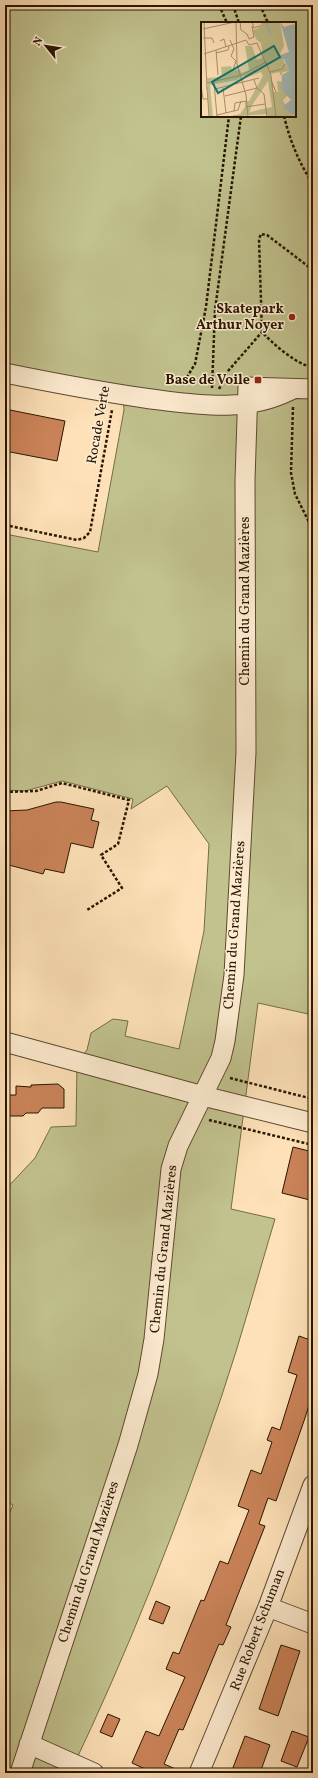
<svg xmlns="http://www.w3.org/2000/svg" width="318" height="1778" font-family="Vollkorn,serif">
<rect width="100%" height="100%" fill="#fee1b8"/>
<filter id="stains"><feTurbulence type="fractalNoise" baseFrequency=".005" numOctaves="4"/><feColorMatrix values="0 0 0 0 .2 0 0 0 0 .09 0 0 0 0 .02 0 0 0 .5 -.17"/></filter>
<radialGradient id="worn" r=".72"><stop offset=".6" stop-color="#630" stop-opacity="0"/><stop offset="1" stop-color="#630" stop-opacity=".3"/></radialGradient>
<path fill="#c1c28e" stroke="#746c47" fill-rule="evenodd" d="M5 5H313V1015L258 1003 231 1209 275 1219C257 1279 241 1339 221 1398 178 1525 128 1652 70 1773H5V1524L13 1505 5 1501V1190L35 1158 51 1127 76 1126 77 1062 87 1050 91 1033 113 1019 128 1021 125 1036 179 1049 204 931 209 844 167 786 131 809 133 799 62 781 25 791 5 790V534L98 552 124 410 123 395 5 373ZM202 23H295V116H202Z"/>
<path fill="#cb8359" stroke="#271600" d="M5 409 65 421 57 461 5 451Z
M56 802H61L94 809 91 820 99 822 93 848 71 843 64 873 45 869 43 874 5 864V811L27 810Z
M58 1084 64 1089V1108H42L38 1113H26L23 1116H5V1095H16V1086L31 1087V1085Z
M293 1147 313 1152V1188L310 1200 282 1193Z
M299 1336 313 1341V1392L305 1418 276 1501 268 1498 259 1524 265 1526 226 1625 231 1627 223 1645 219 1644 183 1730 179 1729 164 1764 185 1773H154L132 1763 146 1731 159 1736 185 1677 166 1669 173 1652 179 1654 201 1600 204 1601 220 1561 228 1564 249 1510 238 1506 251 1470 261 1474 272 1442 267 1440 272 1427 280 1430 297 1375 288 1372Z
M156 1601 170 1607 163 1624 149 1619Z
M281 1645 300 1651 278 1716 259 1709Z
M108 1714 120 1719 112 1737 100 1732Z
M292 1731 309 1737 297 1767 281 1761Z
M245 1736 270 1745 260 1773H231Z"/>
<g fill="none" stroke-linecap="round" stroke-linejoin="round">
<defs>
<path id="minor" d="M5 373C54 383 102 392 151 399 200 405 245 413 291 390
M5 1042 203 1096 313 1123
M268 1607 313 1624
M29 1744 94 1773
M20 1773 128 1445 148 1374 154 1339 171 1169 178 1146 221 1058 225 1041 234 975 246 752 245 480 248 387 313 389
M199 1773 268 1607 313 1485"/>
</defs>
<use href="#minor" stroke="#5d492e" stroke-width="21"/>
<path stroke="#271600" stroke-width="2.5" stroke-dasharray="3 2" stroke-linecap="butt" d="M219 5 227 23
M233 5 239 23
M260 5 268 23
M284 116C290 141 299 163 313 184
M313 270 267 235 261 234 259 239 262 332C272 343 298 366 313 367
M179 384 187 377 195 364 206 307 229 116
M212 388 215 310 241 116
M219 389 228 371 262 332
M293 407 291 473 295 494 313 530
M5 525 77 540 84 538 90 532 112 410
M5 792 36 791 62 783 129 800 118 844 101 855 122 888 87 910
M230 1078 313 1099
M209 1120 313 1145"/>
<use href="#minor" stroke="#feecd1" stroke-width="19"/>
</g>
<g fill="#8f2418" stroke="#feecd1" stroke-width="1.5">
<circle cx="292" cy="317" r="4"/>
<rect x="254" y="376" width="8" height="8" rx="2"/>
</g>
<g text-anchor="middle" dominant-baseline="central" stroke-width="3" stroke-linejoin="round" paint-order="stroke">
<g font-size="14" font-weight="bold" fill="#271600" stroke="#feecd1" text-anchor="end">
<text x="284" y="309">Skatepark<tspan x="284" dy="16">Arthur Noyer</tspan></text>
<text x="250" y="380">Base de Voile</text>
</g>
<g font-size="14" fill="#271600" stroke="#feecd1">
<text transform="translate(99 425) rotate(-80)">Rocade Verte</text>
<text transform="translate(245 601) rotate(-90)">Chemin du Grand Mazières</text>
<text transform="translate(235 925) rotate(-86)">Chemin du Grand Mazières</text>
<text transform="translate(164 1249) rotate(-84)">Chemin du Grand Mazières</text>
<text transform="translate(89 1562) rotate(-72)">Chemin du Grand Mazières</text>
<text transform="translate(258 1630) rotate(-69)">Rue Robert Schuman</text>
</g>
</g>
<g transform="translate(201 22)">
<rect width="95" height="95" fill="#fee1b8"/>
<path d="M61 0H79L83 24 79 32 88 49 82 50 80 54 78 50 70 52 72 70H77L76 59 82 60 80 67 87 73 82 78 85 84 81 85 90 89 92 95H67L66 92 25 95 39 92 44 85V79H48L62 54 60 50 44 56 43 53 36 58 9 63 12 95H8L6 56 21 55 20 45 30 44 31 48H39L40 51 48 48 44 24H51L56 38 62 36 60 21 55 17 52 8 58 6ZM67 59 71 85 49 90 50 85Z" fill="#c1c28e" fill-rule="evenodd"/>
<path d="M79 0 83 5 93 2 95 7V95L81 85 90 78 80 67 81 53 88 49 83 37 80 38 79 33 88 30Z" fill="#a3bbb8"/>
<path fill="none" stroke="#a3bbb8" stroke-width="2" d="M66 0 69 13"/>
<path fill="none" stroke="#a8906e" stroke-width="1" d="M3 0 6 67M35 0 36 42 45 73 47 95M39 0 40 8 46 12 48 17 53 15 51 4M51 0 53 6 59 4M2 7 34 0M2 16H11L13 21M29 18 33 27 30 34 35 39 32 48M19 19 23 17 25 25M15 28 17 53M15 31 27 28 28 24M3 32 45 18 48 23 56 21 65 42M69 50 81 47 84 42M53 58 56 66 63 72 66 95M70 58 75 70M13 60 16 95M6 61 41 53 65 40 70 54 75 95M0 63 2 77H7M6 65 8 95M22 66 25 91M14 67 58 56M24 74 56 66M45 85 64 82M33 89 34 81 45 79M16 93 37 88 40 79"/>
<path fill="#0f766e" fill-opacity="0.15" stroke="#0f766e" stroke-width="2" d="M73 24 79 35 17 71 11 60Z"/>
<rect width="95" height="95" fill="none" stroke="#271600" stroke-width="2"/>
</g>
<rect width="318" height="1778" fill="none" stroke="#fee1b8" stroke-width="20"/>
<rect x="6" y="6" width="306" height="1766" fill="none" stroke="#271600" stroke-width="2"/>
<rect x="10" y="10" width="298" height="1758" fill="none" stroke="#271600"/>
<g transform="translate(46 46) rotate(300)" stroke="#feecd1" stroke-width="3" paint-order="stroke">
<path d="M0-3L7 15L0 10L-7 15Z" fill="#271600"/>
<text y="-6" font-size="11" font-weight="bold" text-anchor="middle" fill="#271600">N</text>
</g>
<rect width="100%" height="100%" filter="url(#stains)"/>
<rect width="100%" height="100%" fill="url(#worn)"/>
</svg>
